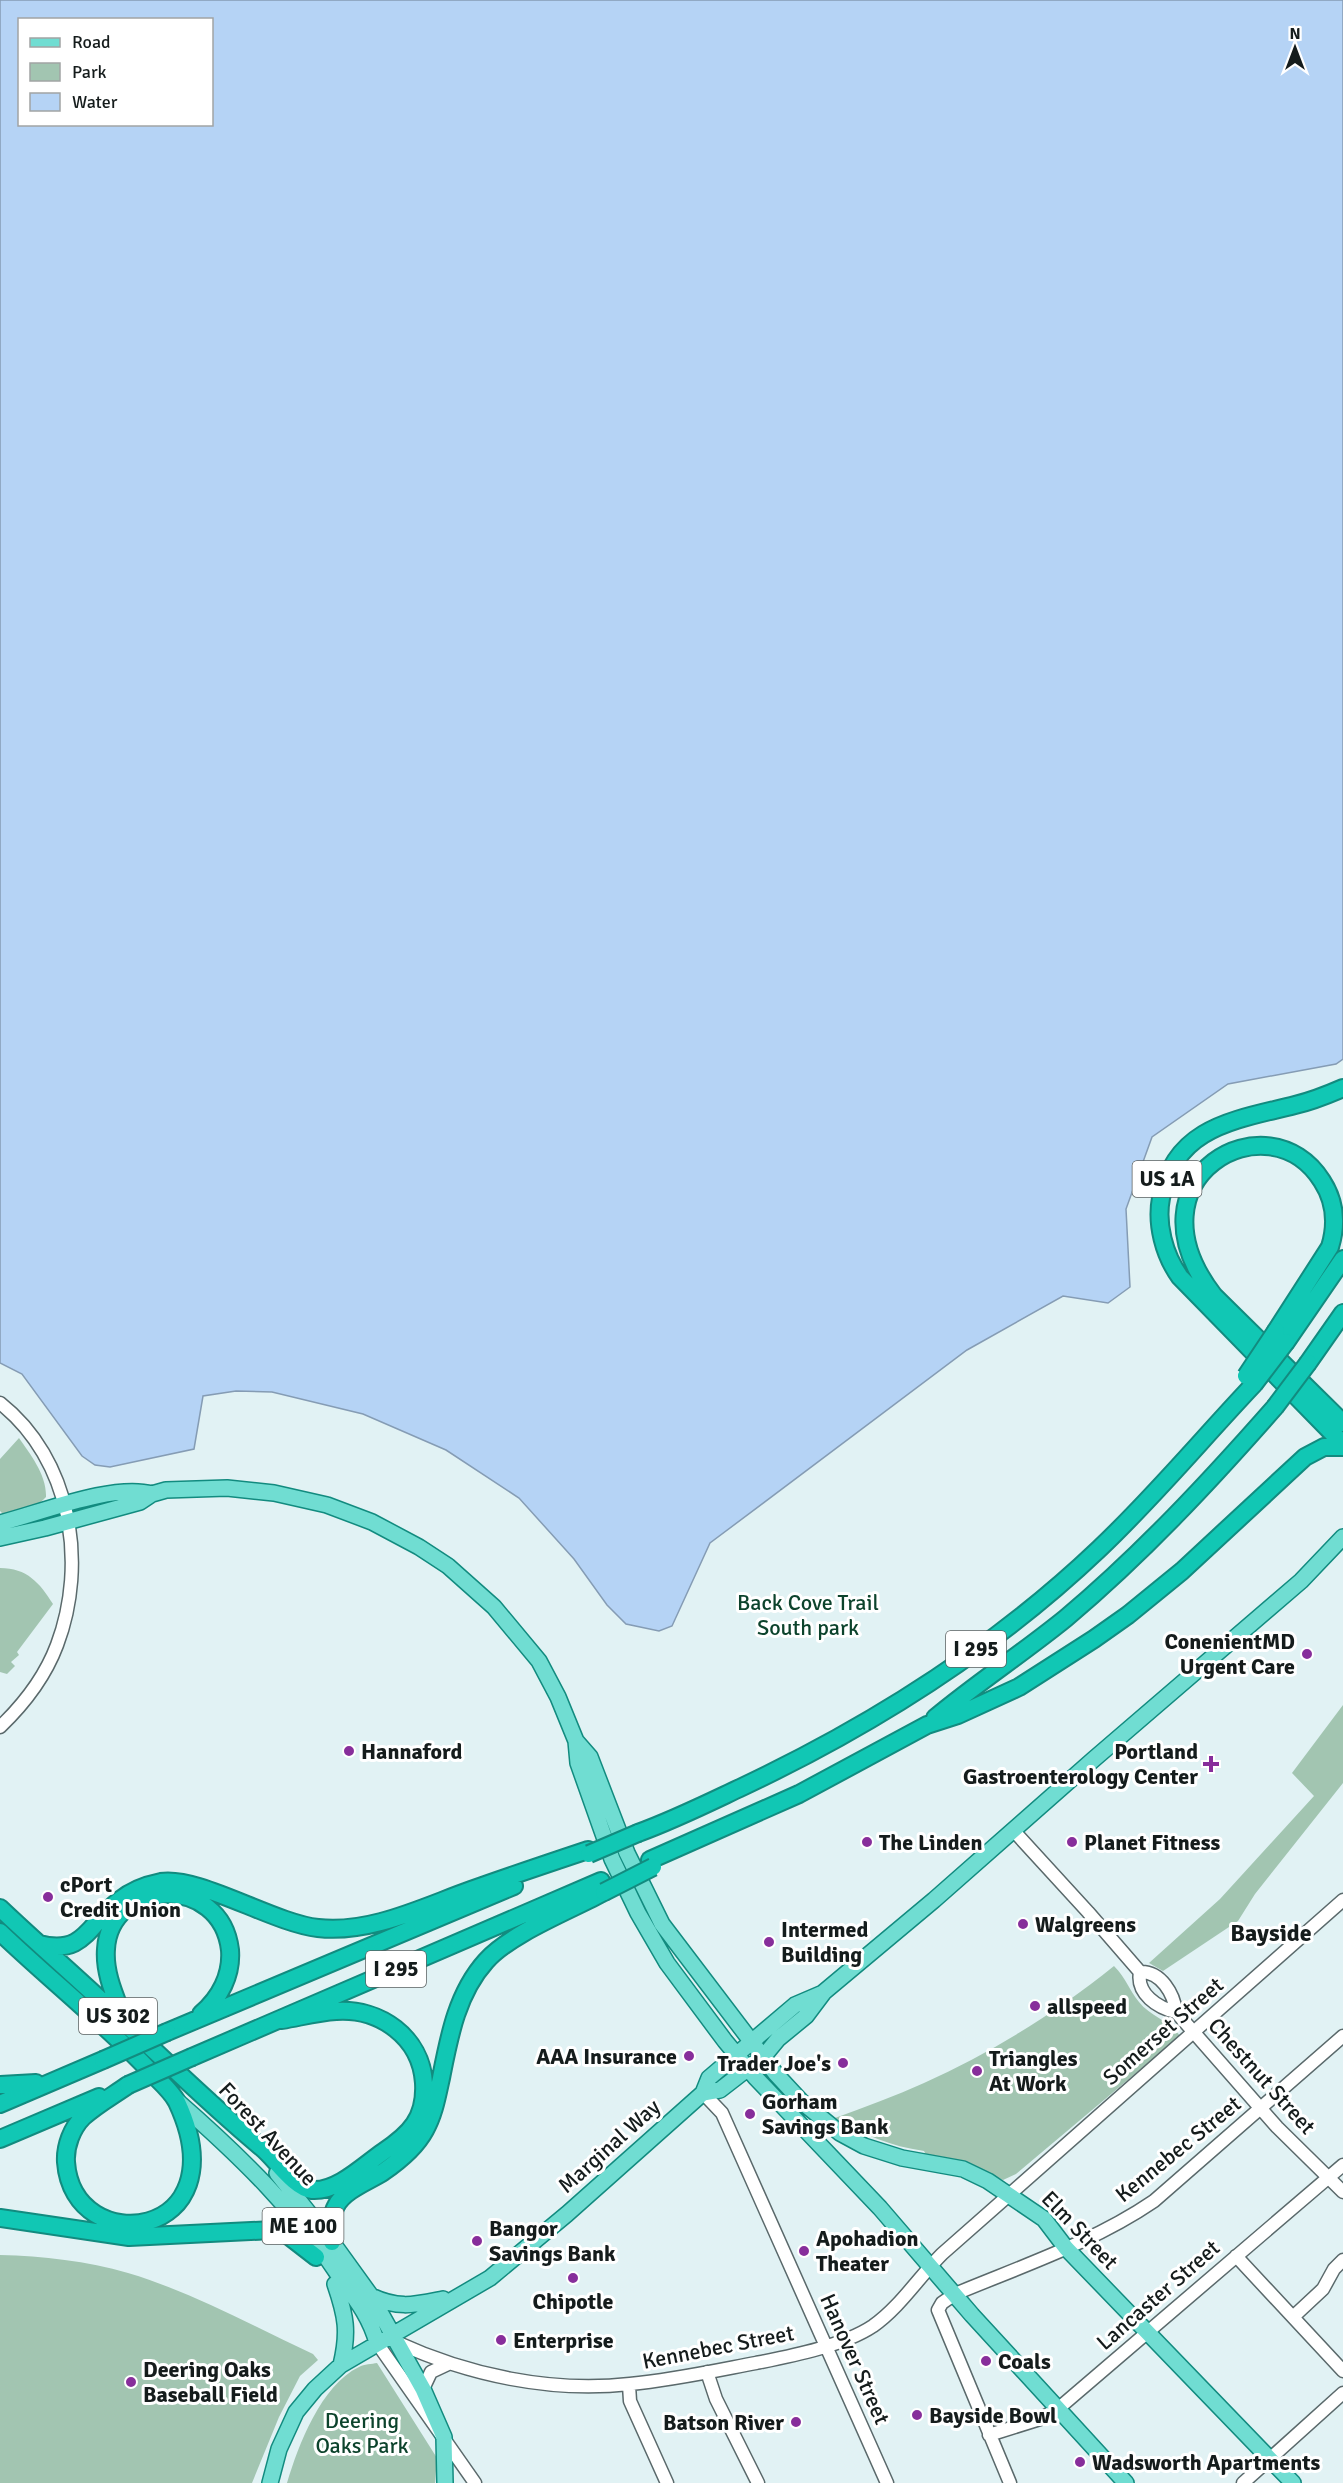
<svg xmlns="http://www.w3.org/2000/svg" width="1343" height="2483" font-family="Signika,sans-serif">
<rect width="100%" height="100%" fill="#e1f2f4"/>
<path fill="#a2c5b1" d="M19 1438C30 1454 47 1475 46 1497L38 1505 3 1514 0 1511V1459Z
M0 1568C27 1568 40 1583 53 1604L17 1652 19 1655 11 1662 15 1666 7 1674 0 1672Z
M1343 1705V1783L1255 1894 1238 1921 1163 1971 1149 1963 1220 1899 1314 1796 1292 1773Z
M1114 1966C1126 1978 1129 1990 1139 2002 1150 2016 1170 2021 1180 2036L1016 2174 1003 2180 966 2163 926 2155 924 2151C890 2146 864 2135 835 2118 865 2107 895 2096 924 2083 992 2052 1056 2013 1114 1966Z
M0 2255C43 2256 87 2261 128 2273 192 2292 253 2326 313 2354L318 2360 300 2376 279 2417 252 2483H0Z
M377 2363 437 2458 435 2483H287C298 2446 321 2385 359 2367 364 2364 372 2364 377 2363Z"/>
<path fill="#b5d3f5" stroke="#859cb4" stroke-width="1.5" fill-rule="evenodd" d="M0 0H1343V1059L1336 1064 1228 1084 1152 1137 1126 1209 1130 1287 1108 1303 1063 1296 967 1350 710 1543 672 1626 659 1631 626 1624 607 1605 574 1559 519 1498 446 1450 363 1414 272 1392 236 1391 203 1396 194 1449 110 1467 95 1465 82 1456 22 1374 0 1363ZM20 20H212V124H20Z"/>
<g fill="none" stroke-linecap="round" stroke-linejoin="round">
<defs>
<path id="minor" d="M0 1403C71 1459 88 1563 57 1645 45 1677 24 1704 0 1727
M1013 1830 1088 1912 1140 1972C1161 1971 1174 1994 1176 2012
M1140 1972C1136 1994 1158 2008 1176 2012L1277 2127 1343 2192
M703 2093 722 2113 887 2483
M1236 2256 1343 2371
M1293 2317 1323 2289 1334 2269 1343 2260
M396 2342C468 2375 551 2393 630 2384 673 2380 714 2371 756 2363 791 2356 843 2346 873 2326 900 2307 918 2278 942 2254L1343 1900
M377 2343 475 2483
M707 2372 716 2399 758 2483
M629 2385 630 2401 667 2483
M423 2389 431 2372 448 2364
M989 2435 1040 2419 1059 2408 1343 2165
M1010 2483 938 2310 942 2303 955 2294C1022 2266 1094 2242 1154 2201L1343 2036
M1243 2483 1343 2393"/>
<path id="major" d="M0 1523C40 1513 113 1483 152 1494
M0 1538 45 1528 140 1502 152 1494 166 1490 227 1488 274 1493 327 1505 372 1522 419 1547 448 1566 494 1607 539 1661 558 1697 576 1741 578 1763 612 1859 638 1913 667 1963 725 2041 755 2077 880 2208 972 2315 1126 2483
M576 1741 590 1757 627 1853 662 1924 776 2074 802 2102 840 2133 864 2146 902 2158 963 2169 988 2181 1044 2219 1066 2248 1293 2483
M703 2093 720 2090 764 2056 778 2039 806 2016 824 1992 934 1900 1094 1759 1301 1581 1343 1537
M176 2100C239 2155 298 2212 344 2283 358 2302 371 2320 377 2343
M277 2173 332 2242 371 2296 423 2389 444 2437 445 2483
M335 2284C346 2316 349 2332 341 2365
M371 2296C399 2309 413 2305 443 2299
M270 2483 279 2449 296 2412 315 2389 341 2365 490 2278 567 2214 703 2093 709 2078 795 2005 823 1993"/>
<path id="highway" d="M1343 1088C1327 1095 1312 1101 1295 1105 1236 1120 1175 1126 1161 1198 1156 1224 1164 1255 1180 1277L1343 1444
M1276 1331 1330 1247C1337 1224 1335 1201 1322 1181 1269 1096 1122 1177 1214 1296L1343 1423
M1286 1342 1343 1259
M1308 1363 1343 1313
M935 1718C977 1683 1023 1653 1066 1618 1142 1554 1209 1482 1275 1407
M638 1833C674 1820 708 1803 742 1787 871 1726 995 1648 1099 1549 1154 1497 1202 1439 1254 1384
M650 1860 799 1794 927 1725 958 1715 1019 1687 1094 1639 1128 1615 1182 1571 1305 1457 1324 1447H1343
M0 1908C42 1948 86 1985 127 2025 171 2066 214 2108 261 2147 275 2158 294 2188 312 2190 337 2192 364 2165 383 2152 410 2134 426 2118 424 2083 421 2037 380 2008 336 2011 318 2012 300 2017 282 2020
M0 1932C48 1978 101 2020 147 2068 156 2078 171 2090 177 2102 242 2241 73 2261 66 2162 65 2146 72 2128 83 2117 96 2105 114 2095 128 2085
M39 1944C86 1956 88 1923 120 1900 132 1890 146 1885 161 1882 199 1876 273 1923 318 1928 370 1934 423 1907 471 1890 510 1876 549 1863 588 1850
M124 2020C116 1998 104 1974 106 1949 110 1879 221 1873 230 1950 232 1975 220 1998 201 2014
M167 2032 514 1886
M192 2057 601 1881
M0 2085 36 2083
M0 2104 103 2060
M0 2139 99 2097
M0 2218 129 2237 273 2230 285 2233 316 2257
M332 2242C332 2230 330 2217 336 2206 344 2190 369 2181 383 2172 399 2161 416 2147 425 2130 434 2114 437 2096 441 2078 449 2037 457 1993 486 1961 511 1933 571 1910 604 1892"/>
</defs>
<use href="#minor" stroke="#5a696b" stroke-width="15"/>
<use href="#major" stroke="#128b7f" stroke-width="18"/>
<use href="#highway" stroke="#128b7f" stroke-width="20"/>
<use href="#minor" stroke="#fff" stroke-width="12"/>
<use href="#major" stroke="#70ddd2" stroke-width="15"/>
<use href="#highway" stroke="#11c7b4" stroke-width="16"/>
<defs>
<path id="highway-bridge" d="M1246 1376 1276 1331
M1254 1384 1286 1342
M1275 1407 1308 1363
M589 1854 638 1833
M604 1892 653 1867
M103 2060 167 2032
M128 2085 192 2057"/>
</defs>
<use href="#highway-bridge" stroke="#128b7f" stroke-width="20" stroke-linecap="butt"/>
<use href="#highway-bridge" stroke="#11c7b4" stroke-width="16"/>
</g>
<g fill="#872e9b" stroke="#fff" stroke-width="2">
<circle cx="1307" cy="1654" r="6"/>
<circle cx="349" cy="1751" r="6"/>
<path d="M1208 1755h6v6h6v6h-6v6h-6v-6h-6v-6h6z"/>
<circle cx="867" cy="1842" r="6"/>
<circle cx="1072" cy="1842" r="6"/>
<circle cx="48" cy="1897" r="6"/>
<circle cx="1023" cy="1924" r="6"/>
<circle cx="769" cy="1942" r="6"/>
<circle cx="1035" cy="2006" r="6"/>
<circle cx="689" cy="2056" r="6"/>
<circle cx="843" cy="2063" r="6"/>
<circle cx="977" cy="2071" r="6"/>
<circle cx="750" cy="2114" r="6"/>
<circle cx="477" cy="2241" r="6"/>
<circle cx="804" cy="2251" r="6"/>
<circle cx="573" cy="2278" r="6"/>
<circle cx="501" cy="2340" r="6"/>
<circle cx="986" cy="2361" r="6"/>
<circle cx="131" cy="2382" r="6"/>
<circle cx="917" cy="2415" r="6"/>
<circle cx="796" cy="2422" r="6"/>
<circle cx="1080" cy="2462" r="6"/>
</g>
<g text-anchor="middle" dominant-baseline="central" stroke-width="6" stroke-linejoin="round" paint-order="stroke">
<g fill="#fff" stroke="#5b6060" stroke-width="1.5">
<rect x="1132.5" y="1161" width="69" height="36" rx="4.5"/>
<rect x="946" y="1631" width="60" height="36" rx="4.5"/>
<rect x="366" y="1951" width="60" height="36" rx="4.5"/>
<rect x="79" y="1998" width="78" height="36" rx="4.5"/>
<rect x="262.5" y="2208" width="81" height="36" rx="4.5"/>
</g>
<g font-size="21" font-weight="bold" fill="#151c1c">
<text x="1167" y="1179">US 1A</text>
<text x="976" y="1649">I 295</text>
<text x="396" y="1969">I 295</text>
<text x="118" y="2016">US 302</text>
<text x="303" y="2226">ME 100</text>
</g>
<g font-size="22" fill="#0c432c" stroke="#fff">
<text x="808" y="1602">Back Cove Trail<tspan x="808" dy="25">South park</tspan></text>
<text x="362" y="2420">Deering<tspan x="362" dy="25">Oaks Park</tspan></text>
</g>
<g font-size="22" font-weight="bold" fill="#151c1c" stroke="#fff" text-anchor="start">
<text x="1295" y="1641" text-anchor="end">ConenientMD<tspan x="1295" dy="25">Urgent Care</tspan></text>
<text x="361" y="1751">Hannaford</text>
<text x="1198" y="1751" text-anchor="end">Portland<tspan x="1198" dy="25">Gastroenterology Center</tspan></text>
<text x="879" y="1842">The Linden</text>
<text x="1084" y="1842">Planet Fitness</text>
<text x="60" y="1884">cPort<tspan x="60" dy="25">Credit Union</tspan></text>
<text x="1035" y="1924">Walgreens</text>
<text x="781" y="1929">Intermed<tspan x="781" dy="25">Building</tspan></text>
<text x="1047" y="2006">allspeed</text>
<text x="677" y="2056" text-anchor="end">AAA Insurance</text>
<text x="989" y="2058">Triangles<tspan x="989" dy="25">At Work</tspan></text>
<text x="831" y="2063" text-anchor="end">Trader Joe's</text>
<text x="762" y="2101">Gorham<tspan x="762" dy="25">Savings Bank</tspan></text>
<text x="489" y="2228">Bangor<tspan x="489" dy="25">Savings Bank</tspan></text>
<text x="816" y="2238">Apohadion<tspan x="816" dy="25">Theater</tspan></text>
<text x="573" y="2301" text-anchor="middle">Chipotle</text>
<text x="513" y="2340">Enterprise</text>
<text x="998" y="2361">Coals</text>
<text x="143" y="2369">Deering Oaks<tspan x="143" dy="25">Baseball Field</tspan></text>
<text x="929" y="2415">Bayside Bowl</text>
<text x="784" y="2422" text-anchor="end">Batson River</text>
<text x="1092" y="2462">Wadsworth Apartments</text>
</g>
<g font-size="22" fill="#151c1c" stroke="#fff">
<text transform="translate(1163 2031) rotate(-41)">Somerset Street</text>
<text transform="translate(1262 2076) rotate(48)">Chestnut Street</text>
<text transform="translate(268 2134) rotate(47)">Forest Avenue</text>
<text transform="translate(609 2146) rotate(-42)">Marginal Way</text>
<text transform="translate(1178 2149) rotate(-39)">Kennebec Street</text>
<text transform="translate(1080 2230) rotate(46)">Elm Street</text>
<text transform="translate(1158 2295) rotate(-41)">Lancaster Street</text>
<text transform="translate(718 2347) rotate(-11)">Kennebec Street</text>
<text transform="translate(855 2359) rotate(66)">Hanover Street</text>
</g>
<g font-size="24" font-weight="bold" fill="#151c1c" stroke="#fff">
<text x="1271" y="1933">Bayside</text>
</g>
</g>
<rect x="18" y="18" width="195" height="108" fill="#ffffff" stroke="#a1a4a4" stroke-width="1.5"/>
<rect x="30" y="38" width="30" height="9" fill="#70ddd2" stroke="#a1a4a4" stroke-width="1.5"/>
<text x="72" y="48" font-size="18" fill="#151c1c">Road</text>
<rect x="30" y="63" width="30" height="18" fill="#a2c5b1" stroke="#a1a4a4" stroke-width="1.5"/>
<text x="72" y="78" font-size="18" fill="#151c1c">Park</text>
<rect x="30" y="93" width="30" height="18" fill="#b5d3f5" stroke="#a1a4a4" stroke-width="1.5"/>
<text x="72" y="108" font-size="18" fill="#151c1c">Water</text>
<g transform="translate(1295 48)" stroke="#ffffff" stroke-width="4.5" paint-order="stroke">
<path d="M0-4.5L10 22L0 15L-10 22Z" fill="#151c1c"/>
<text y="-9" font-size="16" font-weight="bold" text-anchor="middle" fill="#151c1c">N</text>
</g>
</svg>
